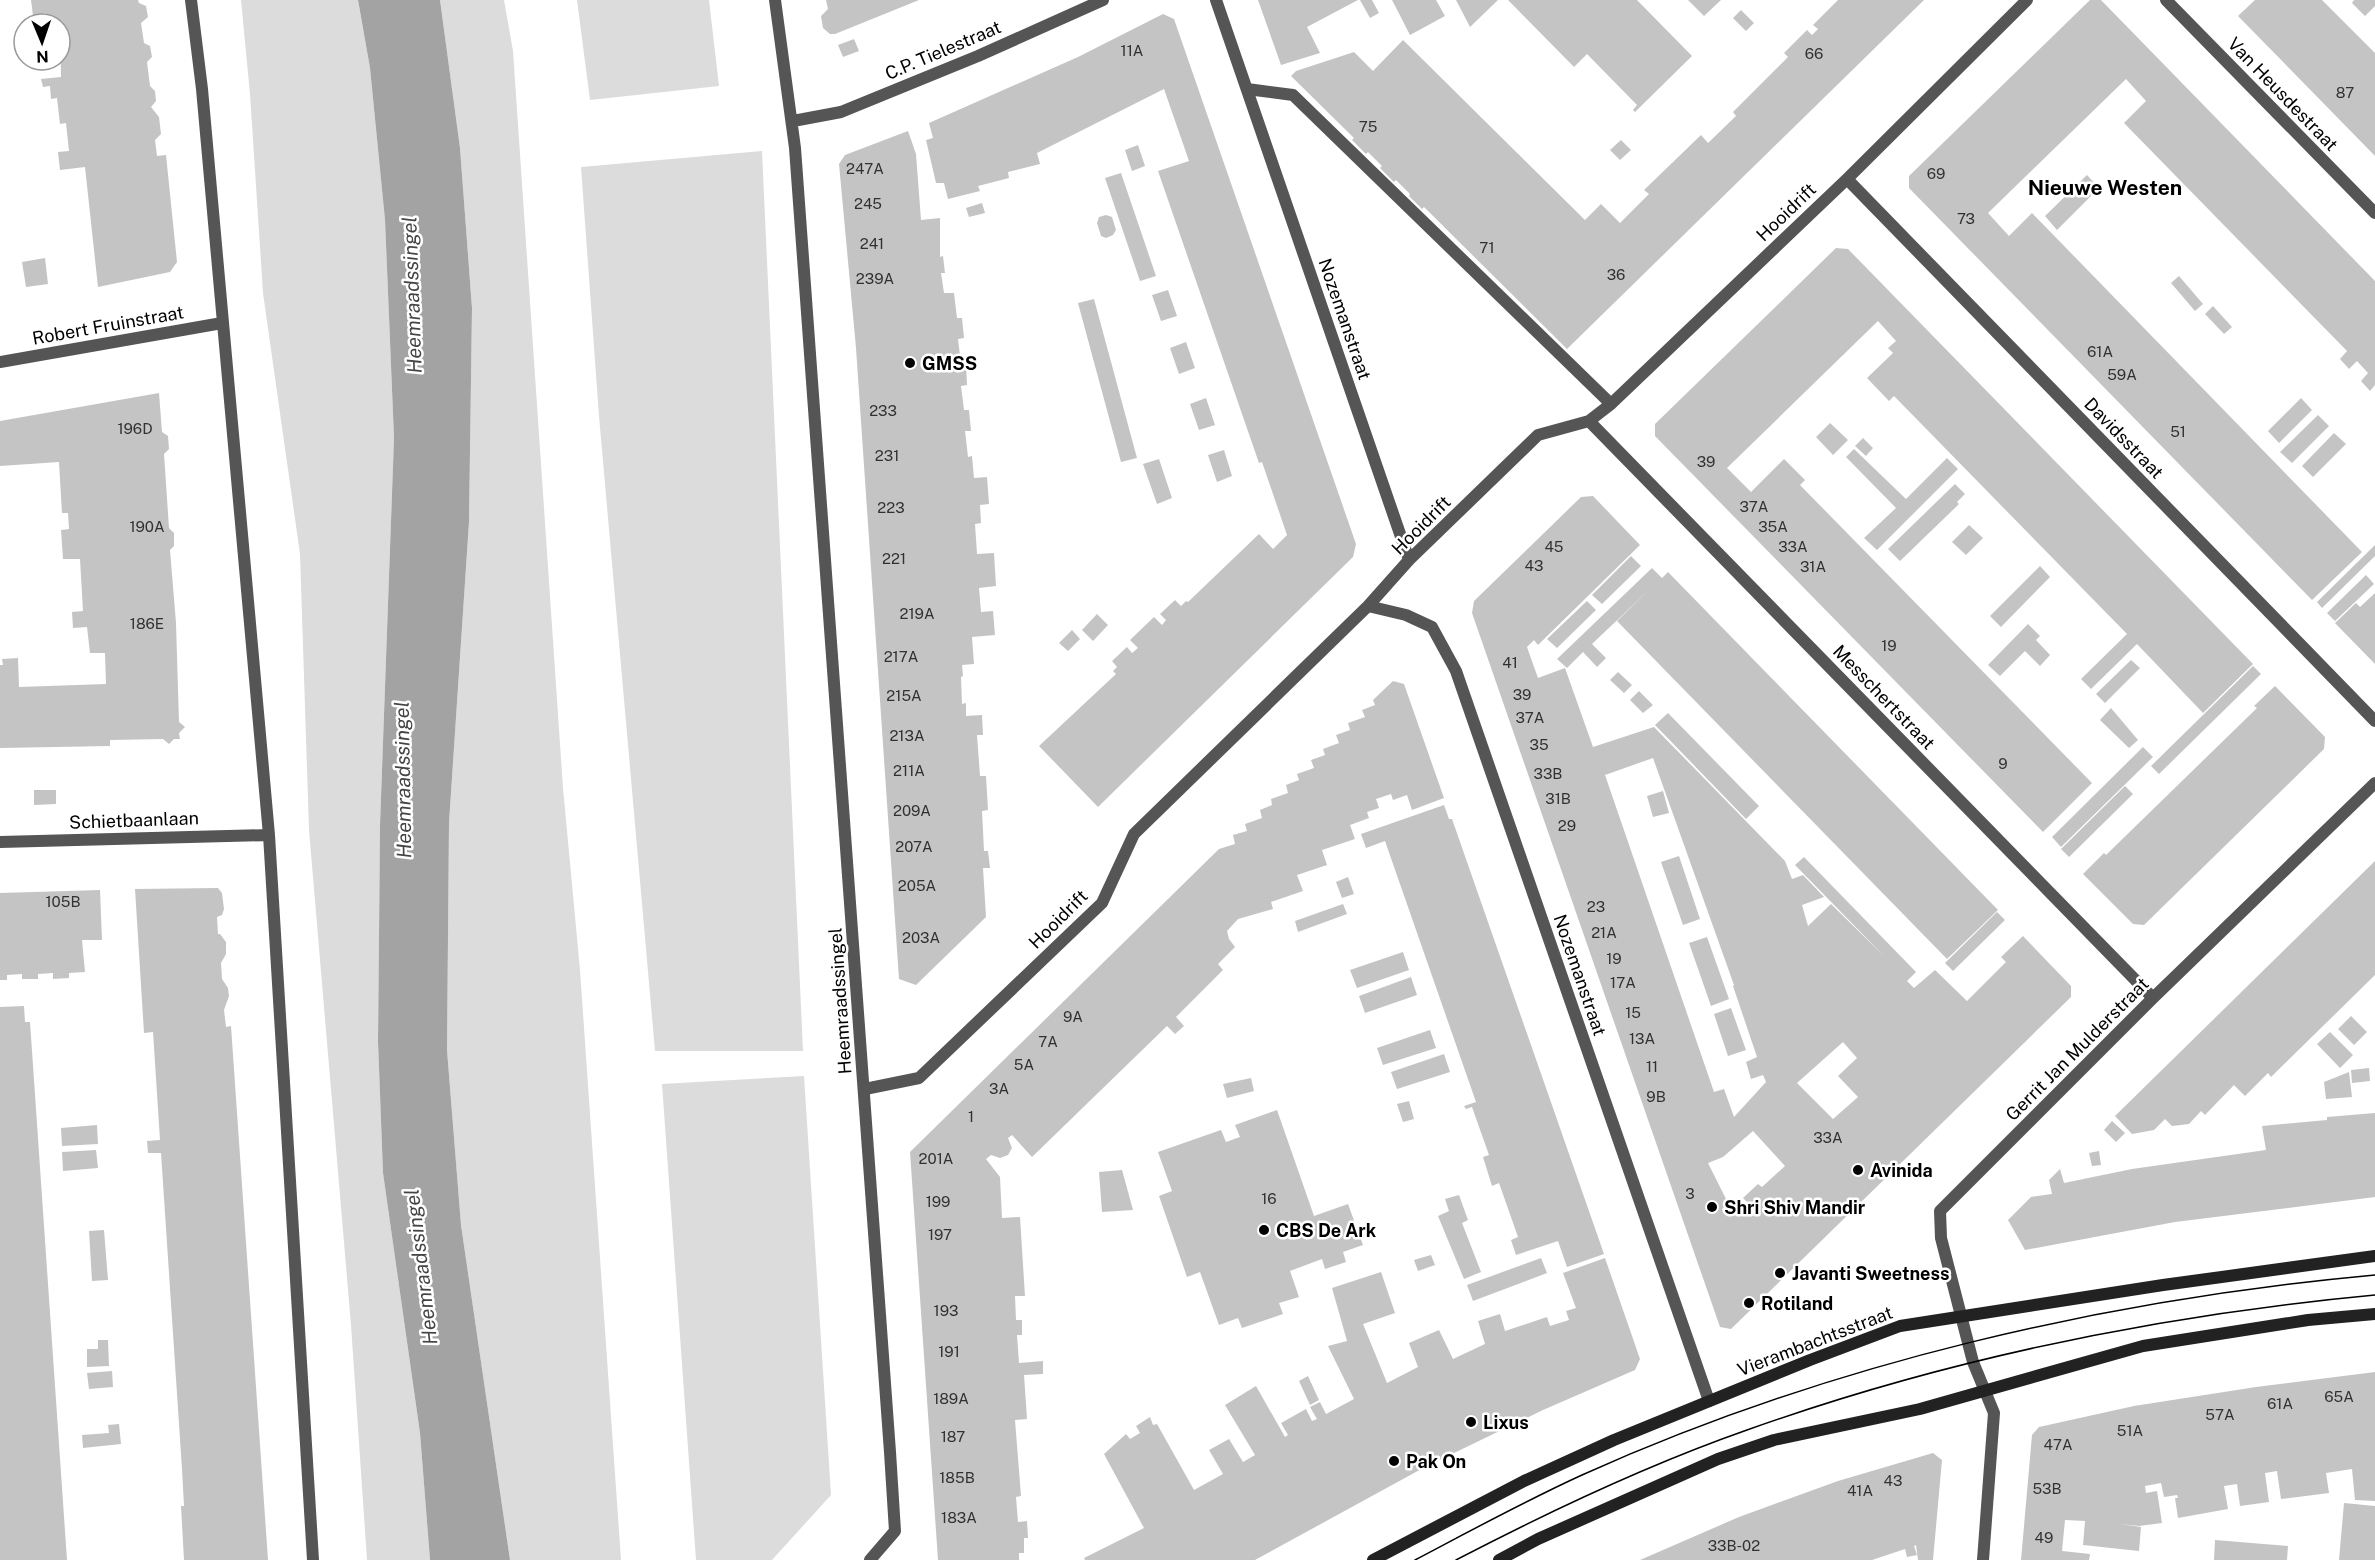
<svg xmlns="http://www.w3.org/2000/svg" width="2375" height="1560" font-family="'Public Sans',sans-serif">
<rect width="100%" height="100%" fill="#fff"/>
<path fill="#dcdcdc" d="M241 0H358L370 68 385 220 394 438 380 825 378 1042 383 1173 420 1433 430 1560H367L351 1325 309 830 300 554 263 293 250 94Z
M440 0H504L513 51 563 788 580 970 621 1560H510L461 1225 447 1050 449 823 469 522 472 308 460 148Z
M577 0H709L719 86 590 100Z
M762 151 803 1051H655L599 416 581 167Z
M804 1076 831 1495 772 1560H696L662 1084Z"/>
<path fill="#a3a3a3" d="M358 0H440L460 148 472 308 469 522 449 823 447 1050 461 1225 510 1560H430L420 1433 383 1173 378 1042 380 825 394 438 385 220 370 68Z"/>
<path fill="#c4c4c4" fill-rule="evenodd" d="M31 0H138L139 3 146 6 148 17 141 23 144 43 150 46 152 57 147 62 150 86 155 91 156 101 151 107 159 117 161 134 155 140 157 156 166 155 177 262 170 272 98 287 85 167 60 170 58 152 69 151 66 123 60 124 57 98 51 99 50 86 43 87 41 79 61 77 60 24H47L46 13 33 16Z
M826 0H919L835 34H830L823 28 821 16 828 9Z
M1258 0H1358L1307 27 1320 53 1281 65Z
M1360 0H1372L1379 13 1370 18Z
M1392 0H1436L1445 16 1410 35Z
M1456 0H1498L1470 27Z
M1508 0H1637L1692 56 1635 112 1633 110 1637 105 1587 54 1574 67Z
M1688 0H1721L1704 16Z
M1838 0H1924L1567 349 1424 207 1422 209 1409 196 1410 194 1396 180 1394 182 1380 168 1382 166 1368 152 1366 154 1352 140 1354 138 1291 76 1296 71 1354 52 1373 71 1403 40 1585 220 1601 204 1620 223 1649 194 1644 190 1701 135 1708 143 1736 116 1733 112 1788 57 1784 53 1807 30 1812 35 1818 29 1813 25Z
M2090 0H2101L2375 281V385L2370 391 2361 381 2368 373 2357 361 2349 369 2340 359 2347 351 2124 123 2146 101 2126 79 1988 213 2009 236 2032 213 2362 552 2312 600 1909 188V176Z
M2255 0H2322L2375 53V156L2238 16Z
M2354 0H2375V6L2365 16 2352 3Z
M1741 10 1754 23 1746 31 1733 18Z
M1163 14 1174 19 1356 544 1353 557 1098 807 1039 746 1116 674 1113 671 1117 667 1112 661 1127 647 1132 653 1138 648 1130 640 1154 617 1162 625 1166 620 1160 614 1175 600 1181 606 1186 601 1188 602 1259 534 1273 549 1287 535 1262 462 1259 463 1158 171 1189 161 1164 89 1037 153 1040 164 1008 172 1009 178 978 186 980 191 948 199 944 183H936L926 140 933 138 929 123 1078 57Z
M854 39 859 51 843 57 838 45Z
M908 131 916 154 921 220 940 218V257L943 256 945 273H941L944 293H954L957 318H962L964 338 958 339 961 364H966L967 385 961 386 964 410H969L971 431H965L968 457 972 456 974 478 987 477 989 504 980 505 981 523 975 524 977 554 994 553 996 586 979 588 981 612 993 611 995 635 972 637 974 664 962 665 963 676 961 677 962 704 966 703V716L982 715 983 735H977L980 776H986L988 810 982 811 984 851H988L990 868H983L986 917 916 985 899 979 856 348 839 164 845 155Z
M1621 140 1631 150 1620 160 1610 150Z
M1138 145 1145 166 1132 171 1125 150Z
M1121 173 1156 276 1140 281 1105 178Z
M2087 175 2099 188 2057 230 2045 216Z
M982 203 985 213 969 217 966 208Z
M1106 215 1112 217 1116 230 1113 235 1106 238 1101 236 1097 223 1099 217Z
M1836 248 1848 249 2253 664 2203 713 2137 644 2091 689 2081 679 2127 634 1894 396 1889 401 1867 378 1893 353 1888 348 1896 341 1878 321 1727 468 1751 492 1784 459 1805 480 1800 485 2092 783 2043 832 1655 436V424Z
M45 258 48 284 26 287 22 262Z
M2179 276 2203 304 2195 311 2171 283Z
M1168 290 1177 316 1161 321 1152 295Z
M1094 299 1137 458 1121 462 1078 303Z
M2213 306 2232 327 2224 334 2205 314Z
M1186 342 1195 368 1179 374 1170 348Z
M159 393 162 432 168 436 169 449 164 454 169 528 174 533V546L170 550 176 623 179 722 185 727 179 733 180 739H174L169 744 163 739 110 740V746L0 748V665H3L2 659 18 658 19 687 106 684 105 653H90L87 627 73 628 72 612 83 611 80 559H63L61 530 69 529 68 513H62L59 462 0 466V421Z
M1206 398 1215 425 1199 430 1190 404Z
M2301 398 2312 410 2279 443 2268 431Z
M2318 415 2329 426 2292 463 2280 452Z
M1830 423 1848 440 1833 455 1816 437Z
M2334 433 2346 444 2313 477 2302 466Z
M1863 438 1873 448 1866 456 1855 446Z
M1854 449 1906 499 1947 458 1958 469 1877 550 1864 538 1896 508 1846 457Z
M1224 450 1232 476 1217 482 1208 455Z
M1159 459 1172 498 1157 504 1143 464Z
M1955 484 1965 494 1957 502 1959 504 1900 561 1888 549Z
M1593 496 1640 545 1538 645 1534 640 1527 647 1538 678 1565 668 1593 747 1654 727 1785 861 1792 879 1803 875 1824 897 1802 905 1808 926 1831 904 1884 956 1795 865 1804 857 1916 972 1907 981 1914 988 1935 970 1967 1001 2006 962 2001 957 2023 936 2071 986V997L1731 1329 1720 1327 1472 613 1474 601 1581 497ZM1653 758 1734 985 1733 986 1757 1057 1746 1062 1751 1079 1763 1075 1766 1082 1734 1117 1724 1089 1714 1092 1605 775ZM1843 1042 1857 1058 1838 1076 1858 1097 1833 1119 1797 1083ZM1753 1131 1785 1166 1762 1187 1758 1184 1743 1198 1747 1202 1737 1211 1727 1201 1708 1163 1723 1157Z
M1969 525 1983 538 1966 555 1952 542Z
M2375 545V556L2322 608 2317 602Z
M1631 556 1641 566 1602 604 1592 595Z
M2040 566 2050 577 2001 627 1990 616Z
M1652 568 1662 578 1668 572 1998 910 1947 959 1617 621 1651 588 1592 644 1606 658 1597 667 1583 652 1567 668 1557 659Z
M2366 575 2374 584 2335 621 2327 613Z
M2375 593V664L2335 623 2356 603 2360 607Z
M1587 601 1596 610 1557 648 1547 639Z
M1097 614 1108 625 1093 641 1082 630Z
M2028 624 2040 636 2036 640 2050 655 2040 666 2025 651 2000 676 1988 665Z
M1072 630 1080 639 1068 651 1059 643Z
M2131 660 2140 668 2105 703 2096 694Z
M2253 666 2261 674 2159 774 2151 766Z
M1618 672 1632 685 1624 693 1610 680Z
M1393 681 1404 684 1444 798 1412 810 1407 795 1393 800 1391 794 1376 799 1379 808 1367 812 1369 818 1350 825 1355 839 1322 850 1327 865 1297 875 1303 891 1271 902 1273 909 1238 919 1227 931 1229 939 1235 947 1218 964 1223 970 1176 1017 1184 1026 1175 1034 1167 1026 1032 1157 1012 1135 1008 1138 1012 1148 1008 1155 1000 1158 991 1155 986 1159 1000 1177 1002 1218 1020 1217 1025 1296H1015L1016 1320H1022V1335H1017L1019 1363 1043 1361V1374L1024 1375 1027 1419 1015 1420 1021 1496 1016 1497 1018 1522 1027 1521 1028 1538H1024V1553H1019V1560H938L910 1152 1219 849 1235 844 1233 835 1247 831 1245 824 1262 818 1260 810 1272 805 1271 799 1288 793 1286 785 1299 780 1297 774 1314 768 1311 760 1325 755 1323 749 1339 743 1336 735 1350 730 1348 723 1365 717 1362 710 1375 705 1373 700Z
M2275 686 2325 737 2324 749 2144 925 2133 924 2083 874 2104 853 2106 855 2257 708 2254 706Z
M1639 691 1653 705 1643 713 1630 700Z
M2111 708 2138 740 2129 748 2100 720Z
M1668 713 1759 806 1746 819 1655 725Z
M2143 747 2153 757 2061 847 2052 837Z
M2125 786 2133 794 2069 857 2061 849Z
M34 790H56V804L34 805Z
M1663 791 1669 813 1653 817 1647 796Z
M1444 805 1449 819H1452L1604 1254 1567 1267 1558 1241 1516 1255 1511 1240 1518 1237 1499 1183 1492 1186 1483 1157 1489 1155 1472 1107 1466 1109 1464 1106 1476 1102 1385 841 1366 848 1361 834Z
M1679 856 1700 919 1683 925 1661 862Z
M2375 861V975L2271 1077 2268 1073 2245 1096 2234 1085 2205 1115 2201 1111 2189 1124 2172 1126 2165 1119 2154 1130 2132 1134 2115 1116Z
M1348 877 1354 894 1342 898 1336 882Z
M218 888 222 893 224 909 222 915 217 917 218 934H220L226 942V954L221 963 222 979 228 988 229 996 224 1010 226 1027 231 1026 268 1560H184L181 1506H184L182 1469 161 1153H148L147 1141 160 1140 153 1032 144 1033 135 889Z
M100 890 102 940H82L85 972 69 973V978L53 979V973L38 974V979H22V974L7 975V980H0V893Z
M1343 904 1347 914 1298 932 1295 921Z
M1997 912 2005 920 1953 971 1945 963Z
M1707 937 1729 999 1711 1006 1689 943Z
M1403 952 1409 970 1357 988 1350 970Z
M1411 977 1417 995 1365 1013 1359 996Z
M24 1006 25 1022H30L67 1560H0V1007Z
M1731 1008 1746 1050 1728 1056 1714 1014Z
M2351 1016 2367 1032 2354 1045 2338 1029Z
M1430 1030 1436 1048 1383 1065 1377 1048Z
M2330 1032 2353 1055 2340 1068 2317 1044Z
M1444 1054 1450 1072 1397 1089 1391 1072Z
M2369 1068 2370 1081 2352 1083 2351 1070Z
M2349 1072 2352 1097 2326 1099 2324 1082Z
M1251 1078 1254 1091 1227 1098 1223 1084Z
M1409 1101 1414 1119 1403 1122 1397 1104Z
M1277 1110 1314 1216 1348 1204 1363 1245 1343 1252 1346 1262 1325 1269 1322 1259 1290 1271 1299 1297 1279 1303 1283 1314 1242 1328 1238 1318 1219 1325 1200 1272 1187 1277 1159 1196 1172 1191 1158 1152 1221 1130 1226 1142 1240 1137 1235 1125Z
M2375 1113V1197L2175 1222 2025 1250 2008 1220 2031 1197 2052 1194 2049 1180 2060 1169 2064 1183 2132 1169 2266 1150 2262 1126 2327 1120V1117Z
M2112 1121 2125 1133 2116 1142 2104 1130Z
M97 1125 98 1144 62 1146 61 1128Z
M96 1150 98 1168 63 1171 62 1152Z
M2099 1151 2101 1165 2092 1166 2089 1153Z
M1122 1170 1133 1210 1102 1212 1099 1172Z
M1459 1195 1468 1220 1462 1223 1481 1272 1464 1279 1438 1216 1449 1211 1445 1199Z
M104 1230 108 1280 92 1281 89 1231Z
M1431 1255 1435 1265 1418 1271 1414 1260Z
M1541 1258 1547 1273 1473 1301 1467 1285Z
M1605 1258 1640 1359 1635 1370 1543 1410 1425 1467 1255 1560H1085L1084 1558 1144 1528 1104 1454 1126 1434 1130 1439 1140 1433 1136 1426 1150 1417 1153 1425 1157 1424 1194 1490 1223 1474 1209 1450 1229 1439 1243 1462 1255 1455 1225 1405 1256 1386 1285 1437 1288 1435 1281 1423 1306 1409 1312 1421 1317 1419 1310 1407 1320 1402 1326 1414 1354 1399 1328 1346 1347 1341 1332 1288 1381 1272 1395 1313 1363 1324 1387 1383 1418 1367 1409 1343 1439 1330 1453 1359 1485 1344 1478 1321 1500 1314 1505 1331 1547 1317 1550 1326 1569 1320 1566 1311 1576 1308 1563 1273Z
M98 1340H108L109 1366 87 1367V1349H98Z
M112 1371 113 1387 89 1389 87 1373Z
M2375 1372V1501L2355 1500 2352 1469 2326 1473 2329 1493 2281 1499 2277 1471 2265 1473 2269 1502 2240 1506 2237 1484 2224 1486 2228 1509 2178 1518 2175 1498H2178L2177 1495 2164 1497 2161 1483 2145 1486 2146 1493 2157 1491 2162 1523 2139 1526 2120 1524 2141 1527 2139 1551 2083 1545 2085 1521 2065 1520 2062 1551 2090 1554 2089 1560H2021L2032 1435 2039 1427 2134 1406 2256 1387Z
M1308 1376 1319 1400 1310 1405 1299 1381Z
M119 1424 121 1444 83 1448 82 1435 109 1433 108 1425Z
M1933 1453 1942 1460 1933 1560H1918L1916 1545 1914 1546 1917 1555 1907 1557 1905 1549 1872 1560H1640L1739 1517 1838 1481Z
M2344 1503 2375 1506V1560H2339Z
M2215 1540 2288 1546 2287 1560H2214Z"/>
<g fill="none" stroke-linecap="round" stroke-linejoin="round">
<path stroke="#555" stroke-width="12" d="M191 0 202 89 269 835 313 1560
M775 0 795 148 890 1452 895 1531 870 1560
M1216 0 1409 560
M2166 0 2375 213
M1247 89 1293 95 1611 404
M793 121 841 112 978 56 1103 0
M1847 179 2375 721
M0 362 222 323
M1589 421 2153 998
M1368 606 1406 615 1432 627 1456 671 1709 1401
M0 842 269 835
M865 1089 919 1078 1102 903 1134 834 1368 606 1409 560 1538 435 1589 421 1611 404 1847 179 2027 0
M1983 1560 1994 1413 1973 1362 1941 1238 1940 1211 2153 998 2375 783"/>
<path stroke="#222" stroke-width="12" d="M1373 1560 1524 1481 1614 1440 1810 1360 1900 1326 2163 1285 2375 1256
M1499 1560 1538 1539 1718 1459 1774 1440 1920 1409 2143 1346 2308 1320 2375 1314"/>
<path stroke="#000" stroke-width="1.5" d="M1415 1560C1470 1531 1525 1501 1582 1475 1831 1363 2104 1300 2375 1275
M1456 1560C1550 1511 1647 1465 1747 1430 1949 1358 2162 1315 2375 1295"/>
</g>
<g fill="#000" stroke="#fff" stroke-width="2">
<circle cx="910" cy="363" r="6"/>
<circle cx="1858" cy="1170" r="6"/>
<circle cx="1712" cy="1207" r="6"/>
<circle cx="1264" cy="1230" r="6"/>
<circle cx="1780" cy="1273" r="6"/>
<circle cx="1749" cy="1303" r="6"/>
<circle cx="1471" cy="1422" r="6"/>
<circle cx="1394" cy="1461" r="6"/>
</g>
<g text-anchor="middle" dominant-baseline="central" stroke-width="5" stroke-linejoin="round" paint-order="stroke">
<g font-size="15" fill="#313131">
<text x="1132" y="50">11A</text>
<text x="1814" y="53">66</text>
<text x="2345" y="92">87</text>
<text x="1368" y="126">75</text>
<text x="865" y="168">247A</text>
<text x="1936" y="173">69</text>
<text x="868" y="203">245</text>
<text x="1966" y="218">73</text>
<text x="872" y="243">241</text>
<text x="1487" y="247">71</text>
<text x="1616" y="274">36</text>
<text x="875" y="278">239A</text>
<text x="2100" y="351">61A</text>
<text x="2122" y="374">59A</text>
<text x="883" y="410">233</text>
<text x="135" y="428">196D</text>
<text x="2178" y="431">51</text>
<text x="887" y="455">231</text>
<text x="1706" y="461">39</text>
<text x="1754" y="506">37A</text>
<text x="891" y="507">223</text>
<text x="147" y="526">190A</text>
<text x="1773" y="526">35A</text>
<text x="1554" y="546">45</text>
<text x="1793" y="546">33A</text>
<text x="894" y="558">221</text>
<text x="1534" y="565">43</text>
<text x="1813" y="566">31A</text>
<text x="917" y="613">219A</text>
<text x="147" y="623">186E</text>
<text x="1889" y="645">19</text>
<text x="901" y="656">217A</text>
<text x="1510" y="662">41</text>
<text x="1522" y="694">39</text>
<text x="904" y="695">215A</text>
<text x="1530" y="717">37A</text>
<text x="907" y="735">213A</text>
<text x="1539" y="744">35</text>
<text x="2003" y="763">9</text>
<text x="909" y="770">211A</text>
<text x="1548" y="773">33B</text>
<text x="1558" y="798">31B</text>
<text x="912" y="810">209A</text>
<text x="1567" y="825">29</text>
<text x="914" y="846">207A</text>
<text x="917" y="885">205A</text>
<text x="63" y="901">105B</text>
<text x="1596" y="906">23</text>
<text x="1604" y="932">21A</text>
<text x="921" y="937">203A</text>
<text x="1614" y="958">19</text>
<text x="1623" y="982">17A</text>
<text x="1633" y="1012">15</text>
<text x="1073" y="1016">9A</text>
<text x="1642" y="1038">13A</text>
<text x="1048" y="1041">7A</text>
<text x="1024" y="1064">5A</text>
<text x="1652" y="1066">11</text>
<text x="999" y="1088">3A</text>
<text x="1656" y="1096">9B</text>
<text x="971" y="1116">1</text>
<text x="1828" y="1137">33A</text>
<text x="936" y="1158">201A</text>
<text x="1690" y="1193">3</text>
<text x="1269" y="1198">16</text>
<text x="938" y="1201">199</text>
<text x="940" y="1234">197</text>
<text x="946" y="1310">193</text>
<text x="949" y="1351">191</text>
<text x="2339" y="1396">65A</text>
<text x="951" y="1398">189A</text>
<text x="2280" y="1403">61A</text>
<text x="2220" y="1414">57A</text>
<text x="2130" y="1430">51A</text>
<text x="953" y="1436">187</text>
<text x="2058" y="1444">47A</text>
<text x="957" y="1477">185B</text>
<text x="1893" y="1480">43</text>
<text x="2047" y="1488">53B</text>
<text x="1860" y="1490">41A</text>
<text x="959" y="1517">183A</text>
<text x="2044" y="1537">49</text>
<text x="1734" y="1545">33B-02</text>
</g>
<g font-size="18" fill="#000" stroke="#fff">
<text transform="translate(943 50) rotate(-23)">C.P. Tielestraat</text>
<text transform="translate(2283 94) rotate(46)">Van Heusdestraat</text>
<text transform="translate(1786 212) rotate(-44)">Hooidrift</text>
<text transform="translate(1345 319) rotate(71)">Nozemanstraat</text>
<text transform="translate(108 325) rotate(-10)">Robert Fruinstraat</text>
<text transform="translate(2124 438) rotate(46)">Davidsstraat</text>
<text transform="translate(1421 525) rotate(-45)">Hooidrift</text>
<text transform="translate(1884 697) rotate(46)">Messchertstraat</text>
<text transform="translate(134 820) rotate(-2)">Schietbaanlaan</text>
<text transform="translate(1058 919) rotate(-45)">Hooidrift</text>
<text transform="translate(1580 975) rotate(71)">Nozemanstraat</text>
<text transform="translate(840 1001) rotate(-94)">Heemraadssingel</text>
<text transform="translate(2077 1049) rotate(-45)">Gerrit Jan Mulderstraat</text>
<text transform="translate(1815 1341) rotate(-21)">Vierambachtsstraat</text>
</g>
<g font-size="18" font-weight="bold" fill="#000" stroke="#fff" text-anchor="start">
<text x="922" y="363">GMSS</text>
<text x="1870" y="1170">Avinida</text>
<text x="1724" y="1207">Shri Shiv Mandir</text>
<text x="1276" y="1230">CBS De Ark</text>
<text x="1792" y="1273">Javanti Sweetness</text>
<text x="1761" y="1303">Rotiland</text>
<text x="1483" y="1422">Lixus</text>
<text x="1406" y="1461">Pak On</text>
</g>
<g font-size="20" font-style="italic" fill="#444" stroke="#fff">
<text transform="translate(412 295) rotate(-92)">Heemraadssingel</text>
<text transform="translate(403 780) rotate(-91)">Heemraadssingel</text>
<text transform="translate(421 1267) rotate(-97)">Heemraadssingel</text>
</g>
<g font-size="21" font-weight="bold" fill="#000" stroke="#fff">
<text x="2105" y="187">Nieuwe Westen</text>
</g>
</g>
<g transform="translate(42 42) rotate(178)"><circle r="28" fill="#ffffff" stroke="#999999" stroke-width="1.5"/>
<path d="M0-4.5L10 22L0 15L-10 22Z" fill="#000000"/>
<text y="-9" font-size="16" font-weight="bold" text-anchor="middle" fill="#000000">N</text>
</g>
</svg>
